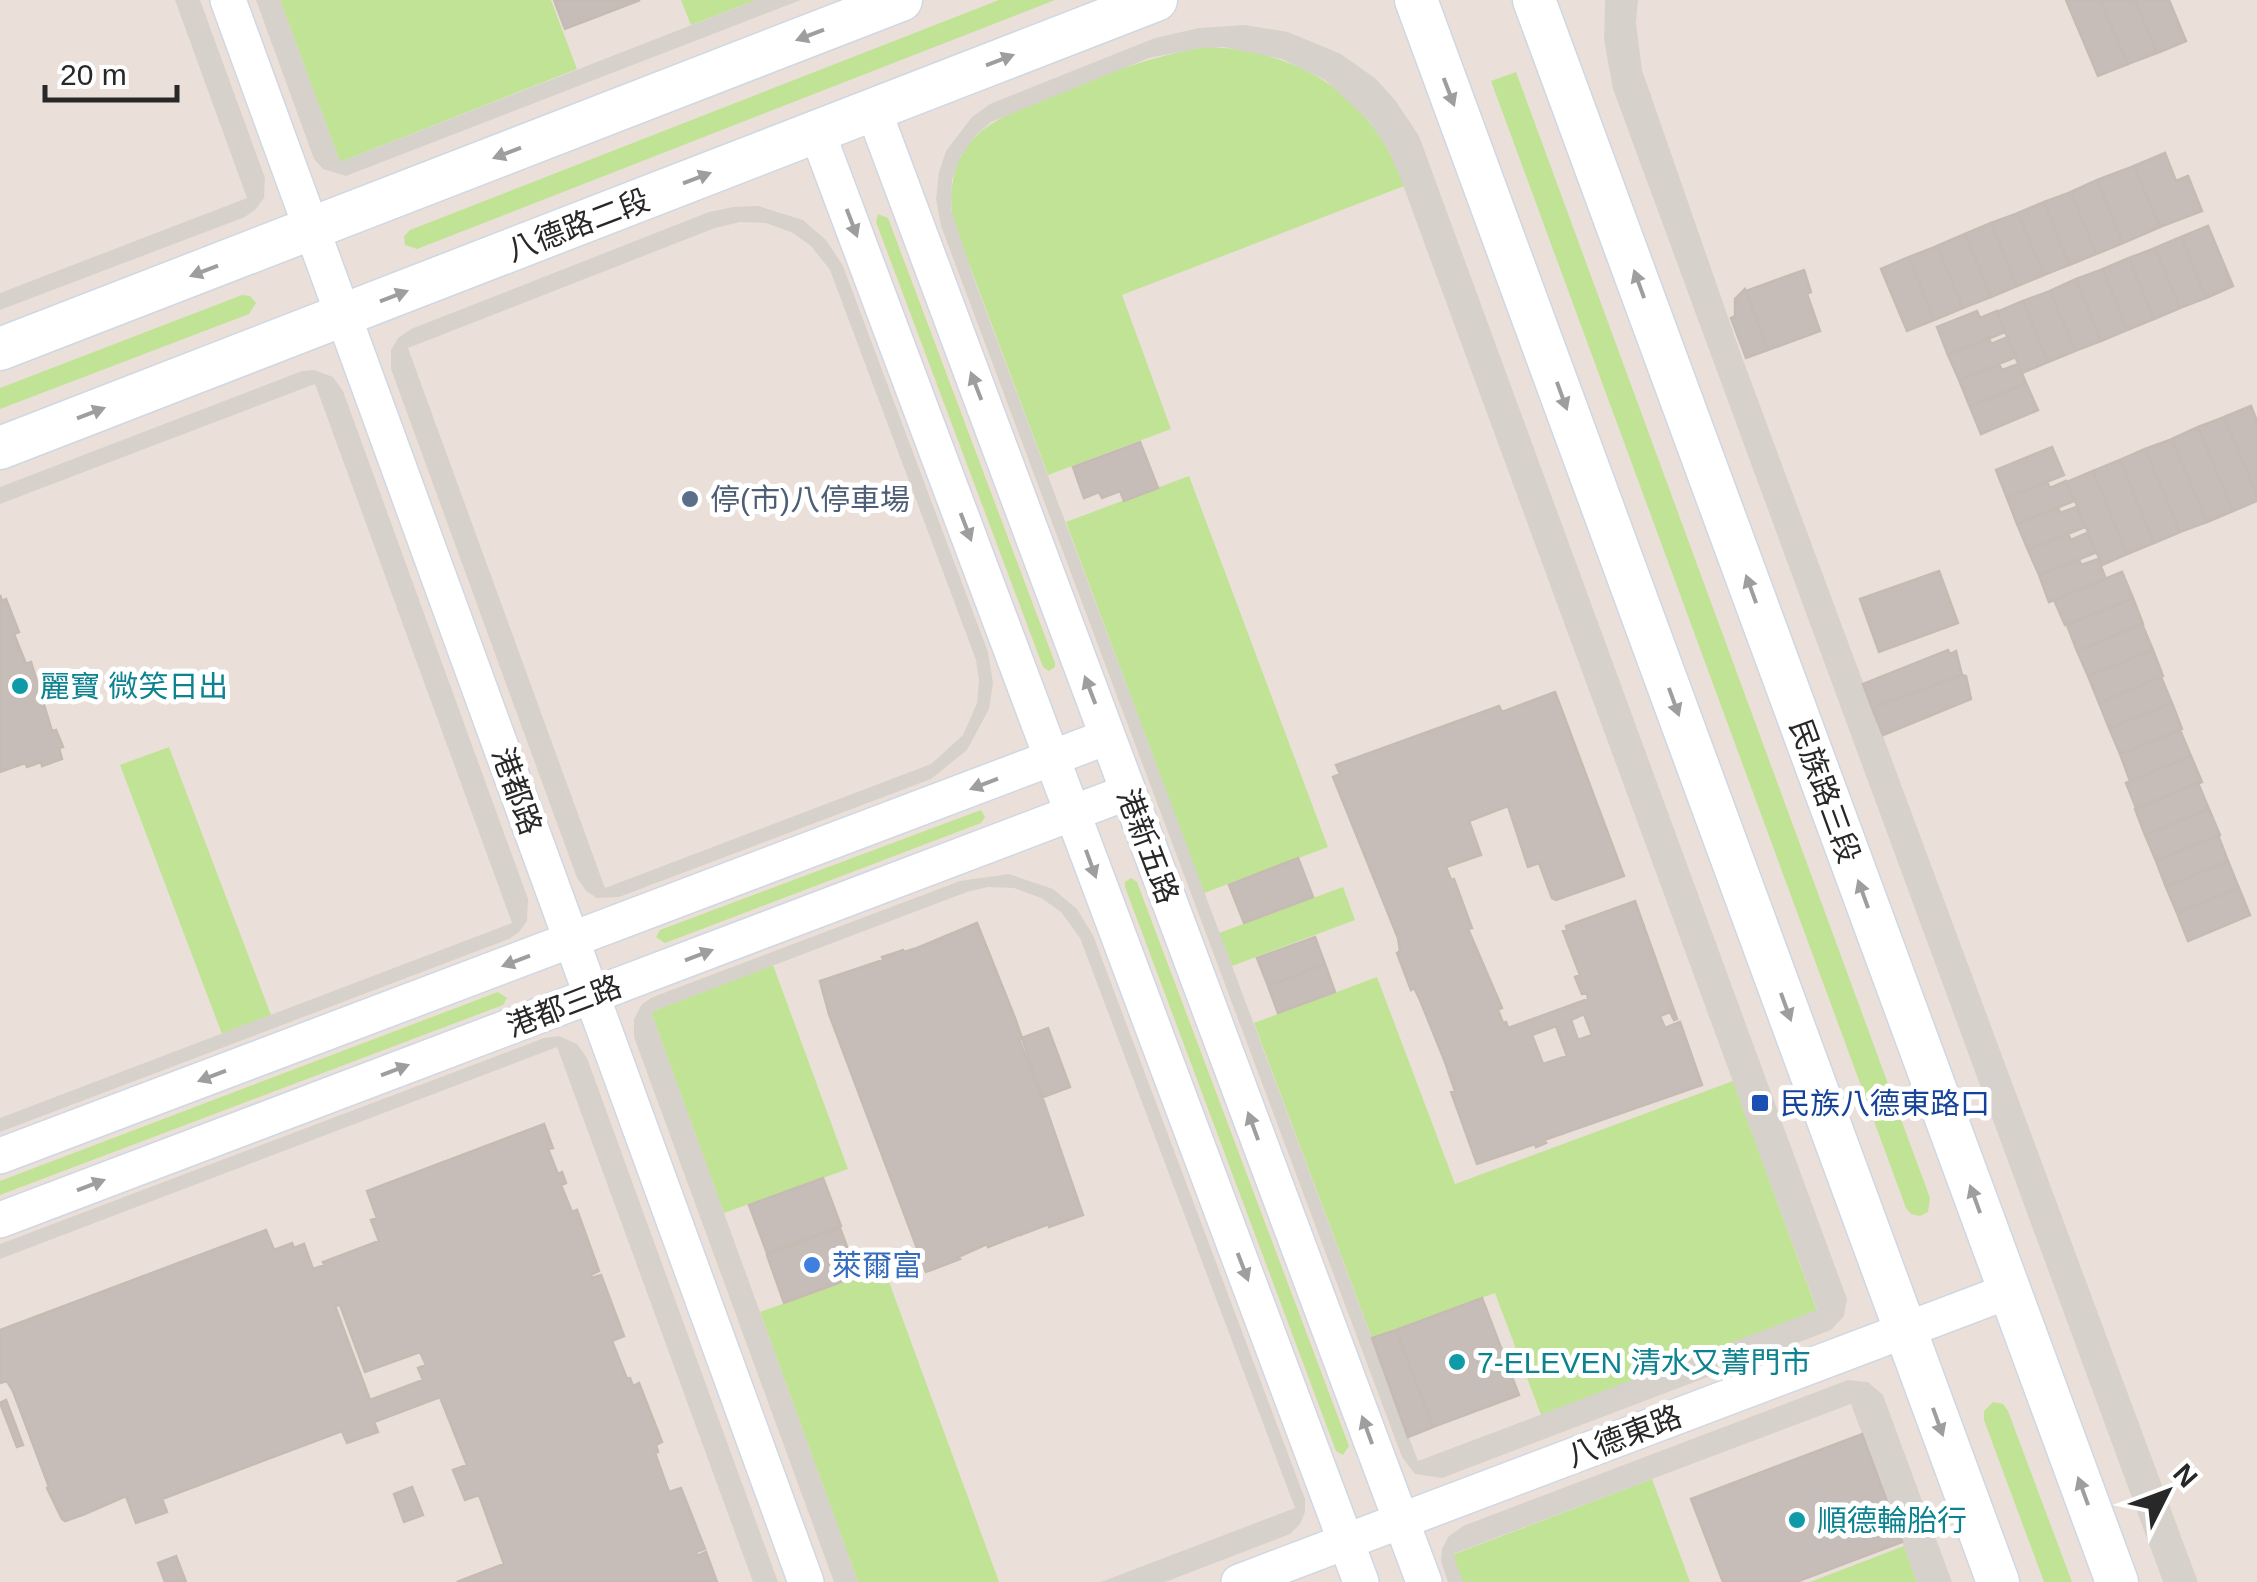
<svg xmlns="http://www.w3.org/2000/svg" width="2257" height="1582" font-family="Arial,'Noto Sans TC',sans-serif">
<rect width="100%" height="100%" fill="#ebe0d9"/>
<path fill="#c0e395" d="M280 0H551L577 69 340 162Z
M681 0H756L691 25Z
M999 0H1055L417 249 405 245 404 236 410 230Z
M1210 47C1302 51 1373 97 1404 186L1122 295 1171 429 1048 475 953 221C948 191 953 159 976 136 1005 105 1166 49 1210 47Z
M1516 72 1930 1198 1928 1212 1920 1216 1911 1214 1906 1208 1491 81Z
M878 214 888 218 1055 663V667L1049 671 1043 667 876 222Z
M242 295 250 296 256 303 249 314 0 409V388Z
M1189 476 1328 847 1204 893 1066 522Z
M169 747 271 1015 222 1034 120 765Z
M981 810 985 817 981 823 665 943 656 937 660 930Z
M1131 878 1137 882 1349 1446 1343 1455 1336 1451 1125 887V882Z
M1343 887 1355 920 1232 966 1219 933Z
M773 965 848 1169 724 1213 651 1012Z
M1377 977 1455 1184 1733 1081 1817 1311 1541 1415 1495 1293 1372 1338 1254 1023Z
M498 992 507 998 503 1005 0 1195V1181Z
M884 1268 999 1582H858L760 1312Z
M1993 1402 2003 1404 2008 1411 2072 1582H2044L1984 1420V1411Z
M1652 1479 1690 1582H1463L1452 1555Z
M1904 1546 1917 1582H1810Z"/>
<path fill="#d7d1cc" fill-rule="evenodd" d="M175 0H200L265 178 264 198 256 209 245 217 0 310V293L247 198Z
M256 0H280L340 162 756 0H801L346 176 323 169 314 159Z
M1605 0H1638L1636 23 1642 70 1743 360 2198 1582H2163L1613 89 1604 40Z
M1245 25 1288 32 1341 54 1376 79 1395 100 1419 136 1847 1299 1844 1316 1831 1330 1442 1478 1415 1474 1402 1457 941 226 936 199 939 172 946 151 972 117 990 104 1155 38 1199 28ZM1224 47 1282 59 1325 80 1369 121 1387 148 1400 177 1817 1310 1418 1461 974 279 951 209 952 180 961 156 976 135 991 122 1149 58 1200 48Z
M758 206 803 220 826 240 843 266 988 652 993 683 989 709 967 750 931 779 619 897 597 898 586 891 577 878 391 369V350L398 338 411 329 709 212 733 207ZM740 222 766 223 793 233 811 246 830 270 976 660 979 680 977 703 963 735 931 764 605 888 408 348 715 228Z
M314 370 333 377 343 391 528 899 527 921 519 932 509 939 0 1132V1118L512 923 315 384 0 504V487L302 371Z
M1009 874 1053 889 1077 909 1093 935 1305 1499V1512L1300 1524 1290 1534 1165 1582H1101L1295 1508 1080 938 1061 912 1041 898 1014 888 988 887 967 892 651 1012 858 1582H834L634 1037V1019L642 1004 653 997 960 881Z
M559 1036 577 1044 587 1058 778 1582H753L557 1047 0 1259V1244L544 1038Z
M1848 1380 1868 1382 1883 1395 1952 1582H1917L1851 1404 1453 1554 1463 1582H1448L1441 1561 1442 1549 1448 1537 1463 1526Z"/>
<path fill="#c6bdb9" stroke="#c6bbb3" stroke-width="2.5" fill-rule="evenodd" d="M554 0H640L565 29Z
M2066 0H2100L2128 64 2098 76Z
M2100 0H2135L2157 53 2128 64Z
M2135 0H2169L2186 41 2157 53Z
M2165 153 2176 181 2188 176 2202 211 2160 227 2134 166Z
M2134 166 2160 227 2123 243 2097 180Z
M2097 180 2123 243 2096 254 2071 192Z
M2071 192 2096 254 2069 265 2044 202Z
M2044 202 2069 265 2044 275 2018 213Z
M2018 213 2044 275 2017 286 1991 223Z
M1991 223 2017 286 1991 297 1965 234Z
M2208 226 2233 286 2206 298 2181 237Z
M1965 234 1991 297 1963 308 1937 246Z
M2181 237 2206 298 2180 308 2155 248Z
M1937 246 1963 308 1934 320 1909 257Z
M2155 248 2180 308 2154 319 2129 258Z
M1909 257 1934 320 1907 331 1881 269Z
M2129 258 2154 319 2127 330 2103 269Z
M2103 269 2127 330 2101 341 2076 279Z
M1804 270 1811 292 1807 294 1820 331 1768 350 1746 291Z
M2076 279 2101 341 2075 351 2050 291Z
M1745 289 1768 350 1746 358 1731 318 1735 316V299Z
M2050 291 2075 351 2048 362 2023 301Z
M2023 301 2048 362 2022 373 1997 312Z
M1977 311 1980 318 1997 311 2005 332 1948 355 1937 327Z
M2008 337 2016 357 1959 380 1948 355 1989 338 1991 344Z
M1999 364 2002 370 2018 364 2026 383 1970 407 1959 380Z
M2026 383 2038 410 1981 434 1970 407Z
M2251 406 2257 421V495L2224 417Z
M2224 417 2257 495V501L2233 511 2198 427Z
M2198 427 2233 511 2207 522 2172 439Z
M2172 439 2207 522 2180 532 2145 449Z
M1140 442 1158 488 1124 501 1120 491 1102 498 1099 492 1084 498 1073 467Z
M2052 447 2064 475 2007 498 1996 470Z
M2145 449 2180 532 2154 543 2120 460Z
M2120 460 2154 543 2127 554 2093 471Z
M2093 471 2127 554 2102 565 2067 482Z
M2066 481 2074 501 2017 524 2007 498 2047 482 2050 488Z
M2058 507 2060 513 2076 507 2085 527 2028 550 2017 524Z
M2087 533 2095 553 2039 575 2028 550 2068 534 2071 540Z
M2079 559 2081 565 2098 559 2106 579 2049 602 2039 575Z
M1939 571 1958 623 1879 652 1860 599Z
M2122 572 2133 598 2065 625 2054 600Z
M0 595 2 601 6 599 19 632 14 634 26 664 31 662 52 731 56 730 63 747 59 748 62 759 42 766 41 762 27 767 25 763 0 772Z
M2133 598 2143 624 2077 651 2067 625Z
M2142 624 2153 650 2088 676 2077 651Z
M1948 650 1950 654 1956 651 1962 675 1872 708 1863 684Z
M2153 650 2163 676 2099 703 2088 676Z
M1962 675 1966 676 1971 699 1883 735 1872 708Z
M2161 677 2172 703 2109 728 2099 703Z
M1555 692 1624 876 1556 900 1552 898 1539 863 1528 867 1508 806 1469 821 1481 855 1446 867 1451 880 1454 879 1472 928 1468 929 1502 1008 1498 1010 1503 1023 1506 1022 1508 1028 1588 999 1587 993 1582 994 1575 977 1580 975 1563 931 1567 930 1566 926 1635 901 1677 1019 1674 1020 1670 1012 1660 1016 1665 1028 1680 1022 1702 1085 1544 1140 1546 1143 1536 1147 1535 1144 1477 1164 1451 1092 1455 1091 1445 1062 1420 1000 1414 988 1411 990 1397 953 1400 951 1398 938 1333 777 1340 774 1336 765 1499 706 1502 712ZM1584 1014 1592 1035 1578 1040 1571 1020ZM1556 1026 1567 1056 1543 1064 1532 1035Z
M2172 703 2182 729 2120 754 2109 728Z
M2180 730 2191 756 2130 781 2120 754Z
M2191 756 2202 782 2136 808 2126 783Z
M2198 783 2209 809 2145 835 2135 809Z
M2209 809 2220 835 2156 861 2145 835Z
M2218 835 2228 861 2166 887 2156 861Z
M1298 858 1313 897 1244 923 1229 885Z
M2228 861 2239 888 2177 913 2166 887Z
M2239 888 2250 915 2188 941 2177 913Z
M977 923 1015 1018 1083 1215 1049 1227V1224L1020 1235 1019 1232V1235L988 1247 987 1244 958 1257 960 1259 926 1272 829 1014 820 981 883 960 882 957 888 955 890 957 889 955 903 950 904 952 917 948Z
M1315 937 1325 964 1268 986 1257 958Z
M1325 964 1335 992 1278 1013 1268 986Z
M1048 1028 1070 1087 1041 1098 1019 1039Z
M544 1124 553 1148 548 1149 558 1174 562 1172 566 1183 561 1185 572 1212 577 1210 599 1271 591 1275 592 1278 601 1275 624 1336 612 1341 627 1379 630 1378 633 1386 639 1383 662 1442 656 1445 658 1452 655 1453 669 1492 681 1488 705 1549 696 1552 697 1556 706 1552 717 1582H457L504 1564 479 1495 465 1500 453 1470 467 1465 440 1397 374 1422 378 1432 347 1443 342 1431 162 1499 167 1512 136 1523 126 1496 85 1514 65 1521 62 1519 47 1488 49 1487 13 1391 7 1381 0 1383V1330L266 1230 274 1250 292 1243 294 1248 304 1244 313 1269 325 1265 323 1262 379 1241 371 1220 377 1218 367 1191ZM340 1305 365 1372 420 1352 426 1365 418 1368 423 1380 370 1400 335 1306Z
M823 1178 841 1226 767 1253 749 1205Z
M840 1228 858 1276 784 1303 767 1255Z
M1482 1298 1519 1395 1433 1427 1396 1330Z
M1396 1330 1433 1427 1408 1437 1372 1338Z
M6 1400 23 1445 17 1447 0 1403Z
M1862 1434 1902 1542 1796 1582H1723L1691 1499Z
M412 1487 423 1515 404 1522 394 1494Z
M176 1556 186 1582H165L158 1563Z"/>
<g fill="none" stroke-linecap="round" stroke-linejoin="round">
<defs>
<path id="minor" d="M228 0 806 1582
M873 109 1424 1582
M817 132 1361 1582
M0 1156 1107 737
M0 1220 1128 792
M1239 1582 2009 1291"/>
<path id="tertiary" d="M1416 0 1998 1582
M1534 0 2117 1582
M0 349 901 0
M0 448 1156 0"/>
</defs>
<use href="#minor" stroke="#cfd7e2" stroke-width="38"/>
<use href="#tertiary" stroke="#cfd7e2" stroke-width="45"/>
<use href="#minor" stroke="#fff" stroke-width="35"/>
<use href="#tertiary" stroke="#fff" stroke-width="42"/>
</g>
<defs><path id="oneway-solid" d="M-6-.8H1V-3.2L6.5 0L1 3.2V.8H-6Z" transform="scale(2.5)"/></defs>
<g fill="#9e9e9e">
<use href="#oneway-solid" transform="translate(810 35) rotate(159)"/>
<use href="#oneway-solid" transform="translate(1000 60) rotate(-21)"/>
<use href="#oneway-solid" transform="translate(1449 92) rotate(69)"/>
<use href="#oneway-solid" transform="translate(507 153) rotate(159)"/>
<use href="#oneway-solid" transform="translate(697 178) rotate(-21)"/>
<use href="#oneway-solid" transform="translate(852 223) rotate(69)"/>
<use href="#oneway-solid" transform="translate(204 271) rotate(159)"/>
<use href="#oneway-solid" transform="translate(1639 284) rotate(-110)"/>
<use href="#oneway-solid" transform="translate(394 296) rotate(-21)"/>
<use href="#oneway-solid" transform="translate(976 386) rotate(-111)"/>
<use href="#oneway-solid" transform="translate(1562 396) rotate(70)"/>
<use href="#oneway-solid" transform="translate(91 413) rotate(-21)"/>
<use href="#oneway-solid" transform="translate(966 527) rotate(69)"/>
<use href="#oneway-solid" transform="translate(1751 589) rotate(-110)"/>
<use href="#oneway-solid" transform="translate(1090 690) rotate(-111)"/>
<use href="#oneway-solid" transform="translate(1674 702) rotate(70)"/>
<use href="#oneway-solid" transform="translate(984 784) rotate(159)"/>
<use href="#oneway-solid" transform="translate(1091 864) rotate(70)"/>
<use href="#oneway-solid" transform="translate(1863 894) rotate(-110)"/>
<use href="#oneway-solid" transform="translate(699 955) rotate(-21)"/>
<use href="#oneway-solid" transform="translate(516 961) rotate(159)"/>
<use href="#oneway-solid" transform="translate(1786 1007) rotate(70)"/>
<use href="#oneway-solid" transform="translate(395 1070) rotate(-21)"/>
<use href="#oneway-solid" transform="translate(212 1076) rotate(159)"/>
<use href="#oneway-solid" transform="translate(1253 1126) rotate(-110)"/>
<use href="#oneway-solid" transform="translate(91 1185) rotate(-21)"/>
<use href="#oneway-solid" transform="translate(1975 1199) rotate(-110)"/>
<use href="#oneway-solid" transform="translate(1243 1267) rotate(69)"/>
<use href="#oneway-solid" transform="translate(1938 1422) rotate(70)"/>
<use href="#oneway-solid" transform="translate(1367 1430) rotate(-110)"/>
<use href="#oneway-solid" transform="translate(2083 1491) rotate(-110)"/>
</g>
<circle fill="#5c6f8a" stroke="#fff" stroke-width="4" cx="690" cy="499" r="10"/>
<g fill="#0f9aa8" stroke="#fff" stroke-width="4">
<circle cx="20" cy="686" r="10"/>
<circle cx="1457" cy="1362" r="10"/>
<circle cx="1797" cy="1520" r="10"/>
</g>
<rect fill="#1a4fb4" stroke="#fff" stroke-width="4" x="1750" y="1093" width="20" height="20" rx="5"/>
<circle fill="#3f7fe0" stroke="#fff" stroke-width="4" cx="812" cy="1265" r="10"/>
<g text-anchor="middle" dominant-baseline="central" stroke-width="10" stroke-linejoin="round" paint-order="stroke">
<g font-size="30" fill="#282828" stroke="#fff">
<text transform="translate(578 225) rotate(-21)">八德路二段</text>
<text transform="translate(517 791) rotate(70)">港都路</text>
<text transform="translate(1825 791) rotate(70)">民族路三段</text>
<text transform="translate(1148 846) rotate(69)">港新五路</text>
<text transform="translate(564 1006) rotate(-21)">港都三路</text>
<text transform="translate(1624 1436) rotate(-21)">八德東路</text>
</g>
<g font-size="30" fill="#4e5e75" stroke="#fff" text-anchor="start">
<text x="710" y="499">停(市)八停車場</text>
</g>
<g font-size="30" fill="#0d838f" stroke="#fff" text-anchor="start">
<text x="40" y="686">麗寶 微笑日出</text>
<text x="1477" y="1362">7-ELEVEN 清水又菁門市</text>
<text x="1817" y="1520">順德輪胎行</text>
</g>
<g font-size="30" fill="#164399" stroke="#fff" text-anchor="start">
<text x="1780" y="1103">民族八德東路口</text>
</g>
<g font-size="30" fill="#366cbe" stroke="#fff" text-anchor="start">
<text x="832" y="1265">萊爾富</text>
</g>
</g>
<g transform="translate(2167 1492) rotate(48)" stroke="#ffffff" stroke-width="8" paint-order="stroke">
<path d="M0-8L18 38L0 25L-18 38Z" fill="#282828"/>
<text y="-15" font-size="28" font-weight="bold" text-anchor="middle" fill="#282828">N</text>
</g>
<path d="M45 85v15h132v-15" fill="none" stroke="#282828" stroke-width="5"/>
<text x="60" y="85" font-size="30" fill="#282828" stroke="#ffffff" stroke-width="8" paint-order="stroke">20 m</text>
</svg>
